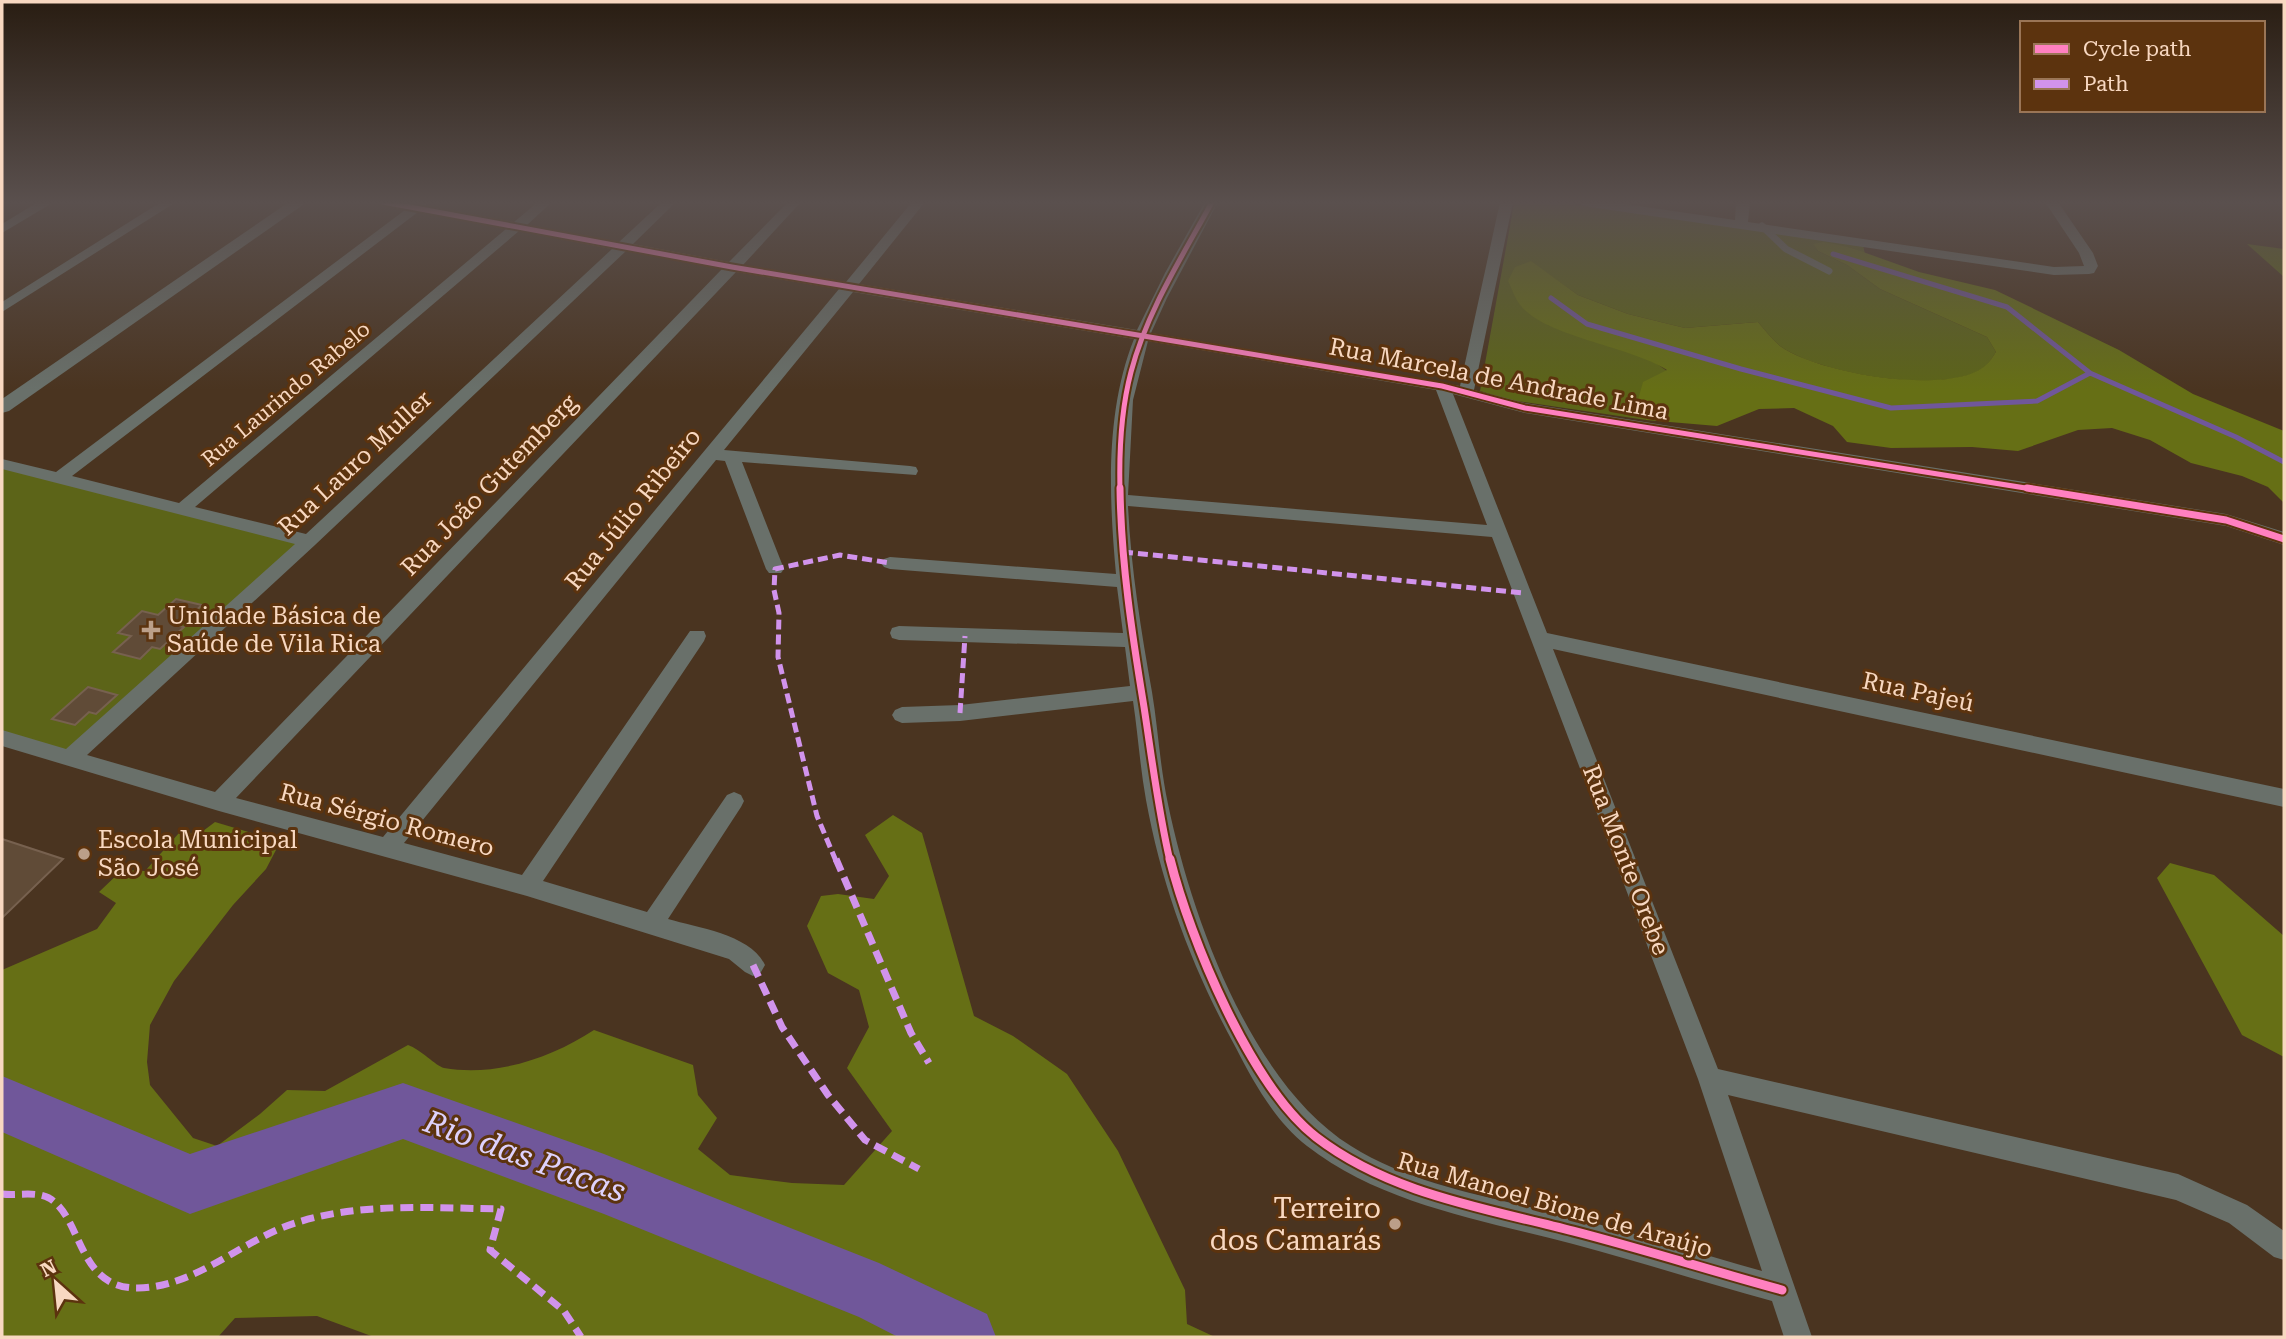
<svg xmlns="http://www.w3.org/2000/svg" width="2286" height="1339" font-family="'Roboto Serif',serif">
<rect width="100%" height="100%" fill="#4a3420"/>
<path fill="#5c6418" d="M1519 202H1556L1863 245 1865 254 1852 248 1814 245 1818 251 1847 265 1880 289 1987 337 1996 352C1993 356 1990 362 1987 365 1951 398 1816 373 1780 346 1772 339 1765 330 1758 322L1685 328 1628 314 1578 295 1531 262 1548 325 1650 359 1667 371 1637 403 1646 420 1510 400 1480 391 1514 204Z
M2247 244 2284 249V277Z
M2 464 309 541 71 757 2 737Z"/>
<path fill="#666f15" d="M1824 242 1852 248 1919 272 1995 290 2119 350 2193 394 2284 431V503L2268 487 2242 476 2191 463 2150 440 2112 428 2078 430 2018 451 1972 447 1891 448 1847 442 1833 426 1794 408 1759 409 1717 426 1646 420 1637 403 1643 382 1667 370C1629 346 1546 337 1521 306 1515 299 1512 289 1508 281L1515 267 1531 261 1578 295 1628 314 1685 328 1758 322C1765 330 1772 339 1780 346 1816 373 1951 397 1986 365 1990 362 1993 356 1996 352L1987 337 1880 289 1847 265 1818 251 1813 244Z
M893 815 922 833 974 1016 1013 1036 1067 1074 1118 1151 1185 1290 1187 1324 1215 1337H374L317 1316 235 1318 218 1337H2V970L97 929 116 903 99 892 122 870 145 871 179 833 199 834 215 822 262 836 276 850 266 869 233 905 174 981 150 1025 147 1062 150 1085 193 1138 217 1146 260 1114 287 1090 325 1091 408 1045C420 1049 436 1066 444 1068 496 1077 551 1058 594 1030L693 1065 698 1095 717 1118 698 1149 730 1175 792 1183 844 1185 892 1131 847 1068 869 1027 859 990 828 973 807 926 821 896 838 894 874 899 889 876 865 835Z
M2170 863 2214 875 2284 936V1057L2242 1035 2157 878Z"/>
<g fill="none" stroke-linecap="round" stroke-linejoin="round">
<path stroke="#70579a" stroke-width="5" d="M1833 254 2007 307 2090 373 2236 437 2284 462
M1551 298 1587 324 1741 369 1891 408 2037 401 2090 373"/>
<path fill="#70579a" fill-rule="evenodd" d="M2 1076 190 1154 403 1083 604 1154 879 1263 987 1314 996 1337H898L859 1317 604 1214 403 1139 190 1214 2 1132Z"/>
</g>
<path fill="#604b37" stroke="#77614f" stroke-width="2" d="M176 599 202 605 179 626 184 627 160 649 152 647 140 659 113 652 131 636 118 633 142 611 158 615Z
M88 687 117 695 96 714 89 712 75 725 52 719Z
M2 839 63 859 2 918Z"/>
<g fill="none" stroke-linecap="round" stroke-linejoin="round">
<path stroke="#69706a" stroke-width="7" d="M1762 226 1786 249 1829 271"/>
<path fill="#69706a" fill-rule="evenodd" d="M38 202H54L2 233V224Z
M161 202H176L2 312V302Z
M377 202H426V206L514 222 538 202H552L527 225 619 242 662 202H676L633 244 729 262 788 202H801L743 265 846 282 912 202H925L859 284 1137 330 1165 273 1205 202H1218L1167 298 1151 333 1460 386 1500 202H1513L1474 390 1525 403 2226 514 2284 532V545L2226 526 1525 413 1453 394 1547 633 2284 789V807L1553 649 1718 1069 2178 1174 2247 1205 2284 1231V1260L2274 1257 2229 1223 2176 1200 1728 1095 1812 1337H1784L1772 1301C1706 1283 1640 1262 1573 1244 1483 1220 1383 1205 1307 1146 1275 1121 1254 1083 1236 1048 1193 970 1162 888 1146 800 1140 767 1138 734 1133 701L960 721 902 723 895 720 892 715 895 710 902 707 960 705 1130 686 1125 647 899 640 892 638 890 633 892 628 899 626 1123 633 1117 587 890 569 884 567 881 563 884 559 890 557 1116 574C1109 497 1105 412 1134 339L853 292 724 450 910 466 916 467 918 471 916 475 742 462 784 569 781 573H769L766 569 725 461 716 460 404 843 522 875 690 631H704L706 636 704 641 543 881 647 912 727 795 734 792 741 795 744 801 741 807 668 919C698 928 750 934 765 965L761 972 753 976 745 972 729 959 527 896 219 811 2 746V730L66 749 295 544 2 469V459L56 472 405 210ZM418 212 506 229 179 503 72 476ZM519 231 612 249 306 534 195 507ZM626 251 722 269 215 792 87 755 315 545ZM736 272 839 289 383 837 236 798ZM1148 341 1436 390 1487 525 1128 495 1133 400ZM1128 506 1492 537 1698 1079 1762 1271C1698 1253 1635 1233 1571 1217 1497 1198 1416 1187 1351 1146 1250 1083 1191 915 1168 804 1160 767 1158 728 1152 692 1141 630 1131 569 1128 506Z
M1577 202H1611L1735 220 1736 202H1750L1748 222 2054 267 2084 266 2079 253 2045 202H2058L2093 253 2098 266 2094 273 2089 274 2054 275 1583 206Z"/>
<path fill="#69706a" fill-rule="evenodd" d="M289 202H307L9 411 2 413V399Z"/>
<path stroke="#d193ec" stroke-width="5" stroke-dasharray="10 5" stroke-linecap="butt" d="M1123 552 1523 593
M960 713 965 636
M836 861 817 816 778 657 779 613 774 590 775 569 840 555 890 563"/>
<path stroke="#d193ec" stroke-width="7" stroke-dasharray="13 7" stroke-linecap="butt" d="M836 859 911 1033 929 1063
M753 965 782 1027 828 1095 865 1140 919 1169
M2 1194C17 1196 35 1191 49 1198 83 1218 77 1289 138 1288 196 1287 242 1240 295 1223 361 1202 433 1208 501 1209L490 1250 564 1311 581 1337"/>
<defs>
<path id="cycleway-far2" d="M383 202 732 267 1442 386 1525 408 2038 490
M1120 490C1119 451 1121 410 1131 372 1147 311 1182 257 1212 202"/>
<path id="cycleway-far1" d="M1120 488C1121 562 1132 634 1144 707 1152 759 1158 810 1170 861
M2027 488 2226 520 2284 539"/>
<path id="cycleway" d="M1170 859C1190 939 1251 1086 1316 1137 1390 1194 1485 1208 1573 1231 1643 1249 1712 1271 1782 1290"/>
</defs>
<use href="#cycleway-far2" stroke="#5c330e" stroke-width="9"/>
<use href="#cycleway-far1" stroke="#5c330e" stroke-width="11"/>
<use href="#cycleway" stroke="#5c330e" stroke-width="13"/>
<use href="#cycleway-far2" stroke="#ff80c0" stroke-width="5"/>
<use href="#cycleway-far1" stroke="#ff80c0" stroke-width="7"/>
<use href="#cycleway" stroke="#ff80c0" stroke-width="9"/>
</g>
<linearGradient id="sky" x2="0" y2="1"><stop stop-color="#291d12"/><stop offset="0.52" stop-color="#5a504e"/><stop offset="1" stop-color="#5a504e" stop-opacity="0"/></linearGradient>
<rect width="2286" height="390" fill="url(#sky)"/>
<g fill="#bb9f89" stroke="#5c330e" stroke-width="2.5">
<path d="M147.5 619.5h7v7h7v7h-7v7h-7v-7h-7v-7h7z"/>
<circle cx="84" cy="854" r="7"/>
<circle cx="1395" cy="1224" r="7"/>
</g>
<g text-anchor="middle" dominant-baseline="central" stroke-width="6" stroke-linejoin="round" paint-order="stroke">
<g font-size="21" fill="#f8d8c1" stroke="#5c330e">
<text transform="translate(286 394) rotate(-40)">Rua Laurindo Rabelo</text>
</g>
<g font-size="24" fill="#f8d8c1" stroke="#5c330e">
<text transform="translate(1499 379) rotate(11)">Rua Marcela de Andrade Lima</text>
<text transform="translate(355 463) rotate(-43)">Rua Lauro Muller</text>
<text transform="translate(489 485) rotate(-46)">Rua João Gutemberg</text>
<text transform="translate(633 509) rotate(-51)">Rua Júlio Ribeiro</text>
<text transform="translate(1918 692) rotate(12)">Rua Pajeú</text>
<text transform="translate(387 820) rotate(15)">Rua Sérgio Romero</text>
<text transform="translate(1626 860) rotate(69)">Rua Monte Orebe</text>
<text transform="translate(1555 1205) rotate(16)">Rua Manoel Bione de Araújo</text>
</g>
<g font-size="24" fill="#f8d8c1" stroke="#5c330e" text-anchor="start">
<text x="167" y="616">Unidade Básica de<tspan x="167" dy="28">Saúde de Vila Rica</tspan></text>
<text x="98" y="840">Escola Municipal<tspan x="98" dy="28">São José</tspan></text>
</g>
<g font-size="28" fill="#f8d8c1" stroke="#5c330e" text-anchor="end">
<text x="1381" y="1208">Terreiro<tspan x="1381" dy="32">dos Camarás</tspan></text>
</g>
<g font-size="32" font-style="italic" fill="#ddd1fc" stroke="#5c330e">
<text transform="translate(525 1156) rotate(20)">Rio das Pacas</text>
</g>
</g>
<rect width="2286" height="1339" fill="none" stroke="#f8d8c1" stroke-width="7"/>
<rect x="2020" y="21" width="245" height="91" fill="#5c330e" stroke="#9a7556" stroke-width="2"/>
<rect x="2034" y="44" width="35" height="10" fill="#ff80c0" stroke="#9a7556" stroke-width="2"/>
<text x="2083" y="56" font-size="21" fill="#f8d8c1">Cycle path</text>
<rect x="2034" y="79" width="35" height="10" fill="#d193ec" stroke="#9a7556" stroke-width="2"/>
<text x="2083" y="91" font-size="21" fill="#f8d8c1">Path</text>
<g transform="translate(56 1283) rotate(333)" stroke="#5c330e" stroke-width="5" paint-order="stroke">
<path d="M0-5L12 26L0 18L-12 26Z" fill="#f8d8c1"/>
<text y="-10" font-size="19" font-weight="bold" text-anchor="middle" fill="#f8d8c1">N</text>
</g>
</svg>
